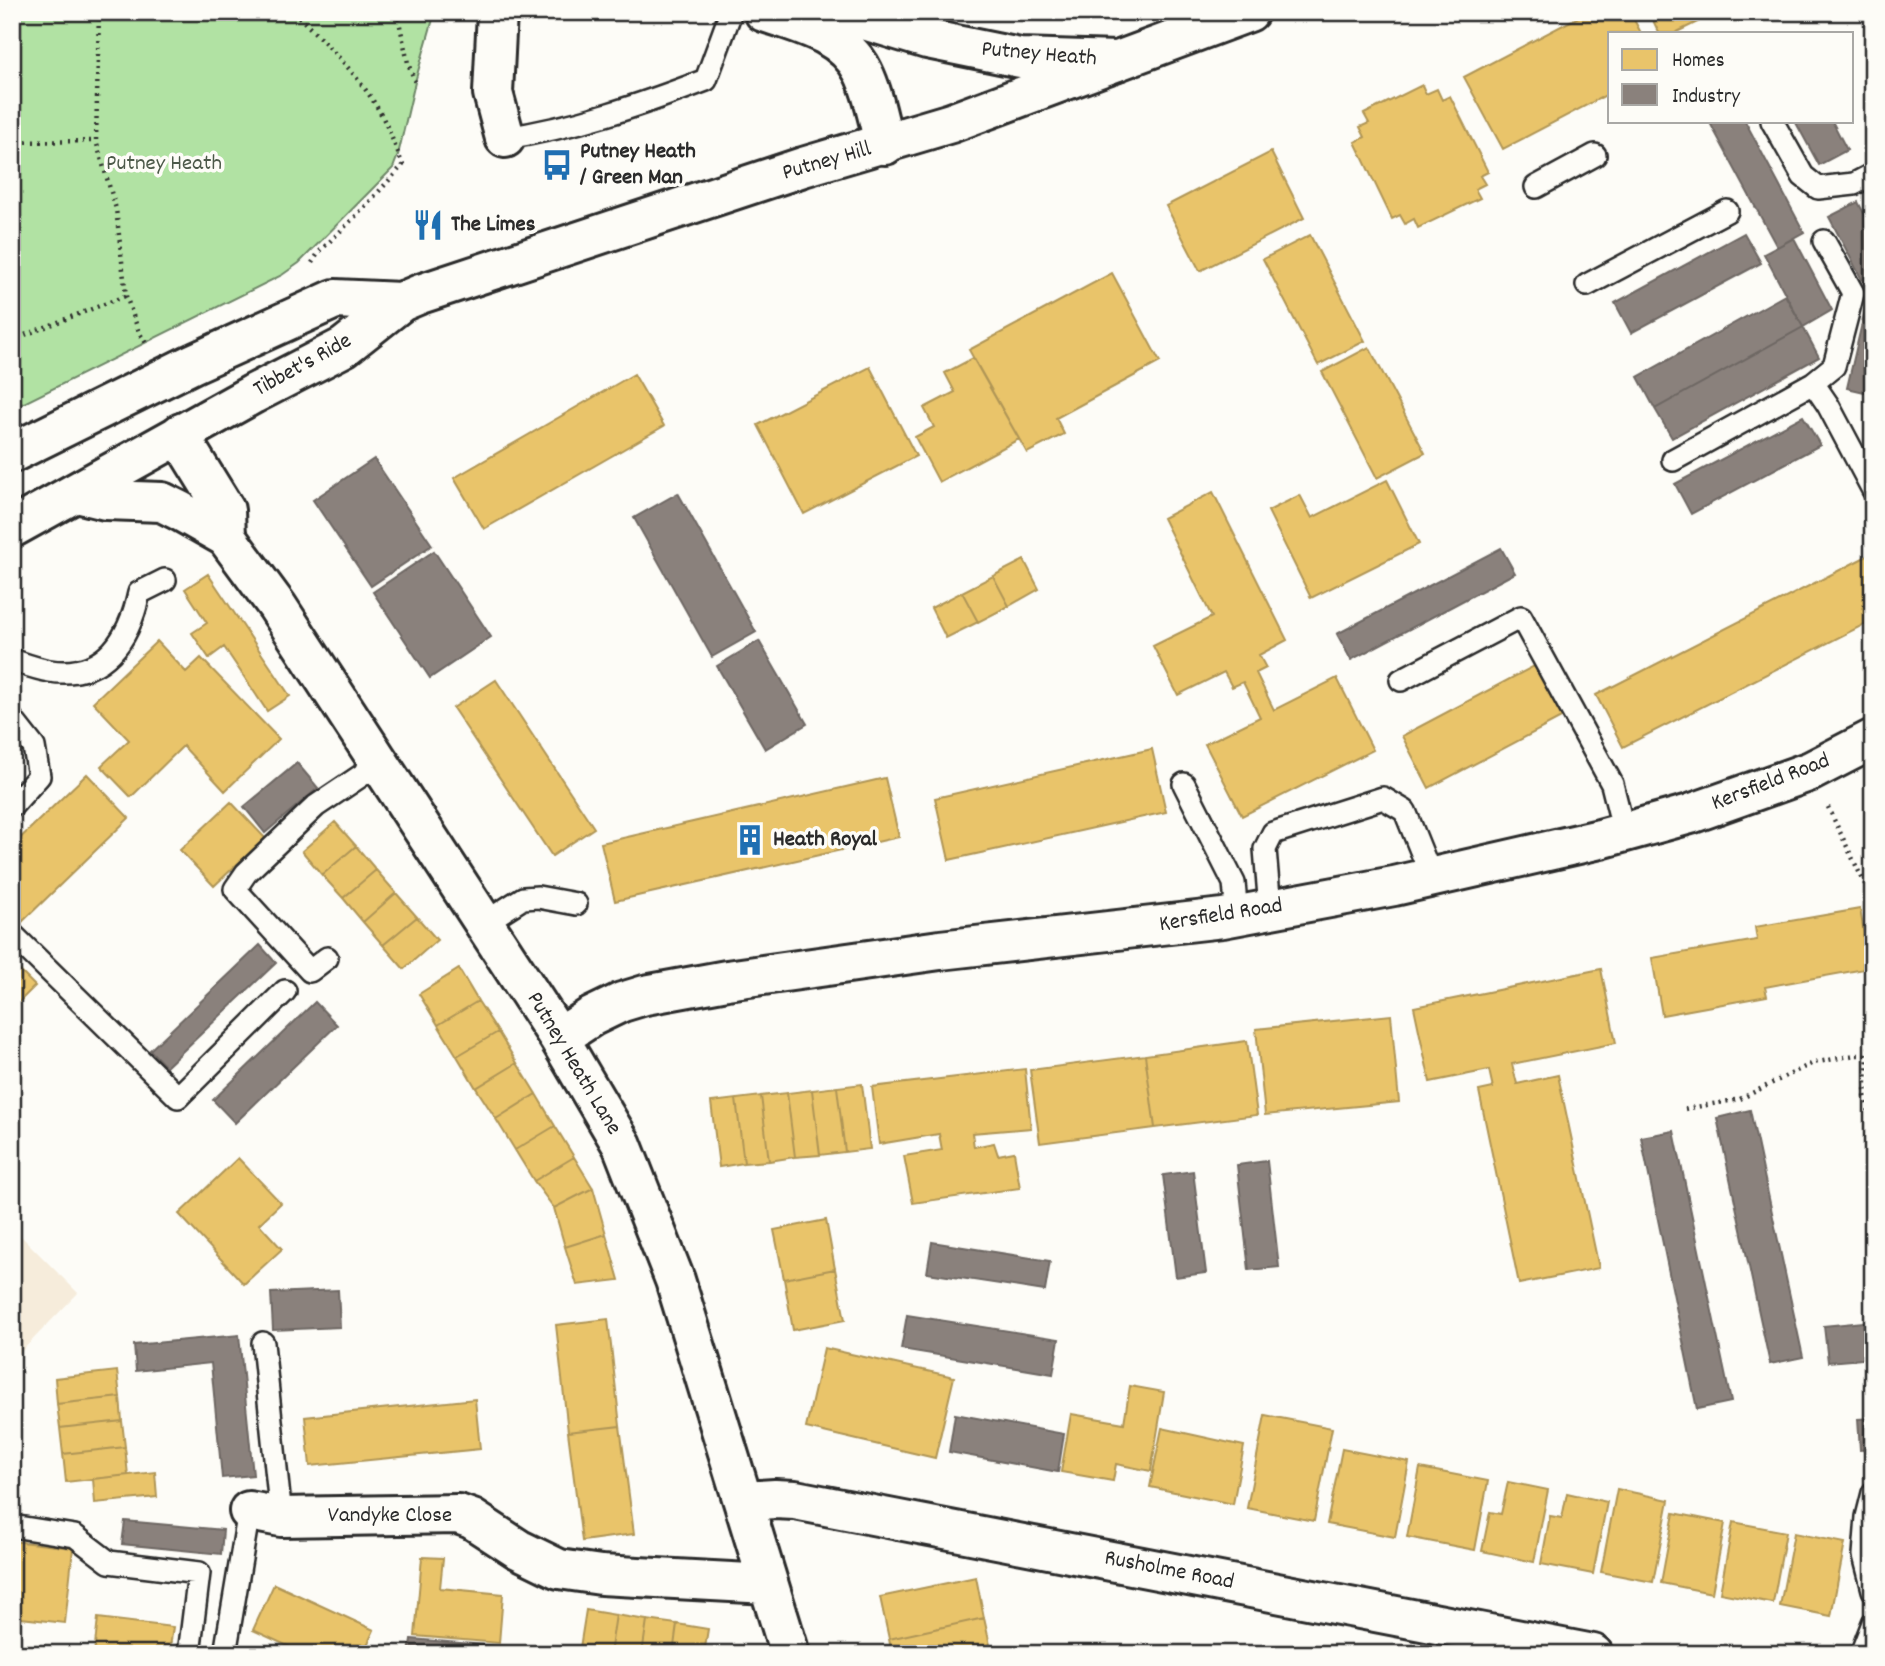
<svg xmlns="http://www.w3.org/2000/svg" width="1885" height="1666" font-family="Dekko,sans-serif">
<rect width="100%" height="100%" fill="#fdfcf7"/>
<filter id="ink" filterUnits="userSpaceOnUse"><feTurbulence type="fractalNoise" baseFrequency=".0143" numOctaves="2"/><feDisplacementMap in="SourceGraphic" scale="14" xChannelSelector="R" yChannelSelector="G"/><feConvolveMatrix kernelMatrix="1 2 1 2 8 2 1 2 1" color-interpolation-filters="sRGB"/></filter>
<g filter="url(#ink)">
<path fill="#f6ecdb" d="M12 1227 78 1293 12 1361Z"/>
<path fill="#b1e2a3" stroke="#6e8667" stroke-width="2" d="M12 12H435L415 82 398 155 393 168 299 263 282 275 12 409Z"/>
<path fill="#e9c46a" stroke="#b09657" stroke-width="2" d="M1588 12H1630L1641 33H1610V93L1503 149 1464 77Z
M1649 12H1718L1675 33H1659Z
M1422 85 1426 94 1437 89 1442 100 1450 96 1488 172 1480 176 1485 184 1475 189 1480 198 1418 228 1414 219 1405 224 1400 215 1392 219 1355 142 1365 137 1360 127 1369 123 1364 114Z
M1271 152 1304 218 1200 271 1166 206Z
M1310 235 1365 341 1318 365 1263 259Z
M1112 273 1160 362 1056 418 1064 434 1027 453 969 350Z
M1369 347 1425 453 1377 478 1322 372Z
M973 358 1019 439 939 482 915 437 934 427 924 408 955 392 945 373Z
M870 367 916 456 804 514 758 425Z
M634 374 664 426 484 529 454 478Z
M1387 480 1419 544 1311 598 1268 511 1300 495 1312 518Z
M1213 492 1287 640 1259 655 1266 668 1256 673 1274 710 1337 678 1373 750 1242 816 1205 744 1260 717 1243 682 1232 687 1224 672 1178 695 1153 646 1212 617 1163 518Z
M1873 553V620L1623 747 1596 695Z
M1024 560 1039 589 1009 606 993 576Z
M208 574 290 696 267 711 224 647 209 658 192 633 207 623 185 589Z
M993 576 1009 606 978 622 962 592Z
M962 592 978 622 946 638 931 608Z
M157 641 186 672 201 658 279 739 225 791 183 746 131 797 101 766 129 740 93 702Z
M1538 664 1565 716 1429 788 1402 736Z
M496 680 594 828 552 856 453 708Z
M1152 749 1166 812 949 860 935 798Z
M87 774 129 818 21 923 12 914V846Z
M885 778 899 837 615 901 601 843Z
M231 802 265 838 214 886 180 850Z
M335 822 356 846 322 875 302 851Z
M356 846 376 870 343 898 322 875Z
M376 870 396 893 363 922 343 898Z
M396 893 417 917 383 945 363 922Z
M1860 909 1870 968 1765 987 1767 996 1662 1015 1652 958 1757 940 1755 927Z
M417 917 437 940 404 969 383 945Z
M12 963 35 986 14 1007 12 1004Z
M459 969 478 1001 438 1025 419 994Z
M1601 969 1616 1043 1512 1064 1517 1084 1558 1075 1599 1268 1519 1284 1479 1091 1493 1088 1489 1070 1430 1082 1414 1007Z
M478 1001 498 1032 457 1056 438 1025Z
M1391 1015 1399 1102 1265 1115 1256 1029Z
M498 1032 517 1063 476 1088 457 1056Z
M1247 1041 1257 1115 1155 1128 1145 1055Z
M1145 1055 1155 1128 1040 1143 1030 1070Z
M517 1063 536 1094 496 1119 476 1088Z
M1025 1069 1031 1128 972 1133 974 1147 994 1143 998 1155 1014 1152 1020 1188 913 1203 904 1156 942 1150 939 1134 879 1144 872 1087Z
M862 1084 870 1149 845 1152 837 1087Z
M837 1087 845 1152 820 1155 812 1090Z
M812 1090 820 1155 795 1157 787 1093Z
M787 1093 795 1157 769 1161 761 1096Z
M536 1094 555 1126 515 1150 496 1119Z
M761 1096 769 1161 744 1163 736 1099Z
M736 1099 744 1163 719 1167 711 1102Z
M555 1126 574 1157 534 1181 515 1150Z
M574 1157 593 1188 554 1208 534 1181Z
M238 1158 281 1203 259 1224 282 1249 244 1284 179 1214Z
M593 1188 606 1234 565 1247 554 1208Z
M826 1220 835 1269 784 1279 774 1230Z
M606 1234 619 1280 577 1285 565 1247Z
M835 1269 845 1320 793 1330 784 1279Z
M608 1319 620 1426 568 1432 556 1325Z
M824 1348 954 1377 935 1458 806 1428Z
M117 1371 120 1397 57 1404 55 1378Z
M1130 1386 1164 1392 1151 1471 1116 1464 1113 1481 1061 1472 1071 1414 1124 1423Z
M120 1397 122 1421 60 1428 57 1404Z
M475 1399 480 1449 310 1466 305 1417Z
M1265 1415 1332 1428 1314 1521 1247 1508Z
M122 1421 125 1447 63 1454 60 1428Z
M620 1426 634 1534 582 1541 568 1432Z
M1162 1428 1244 1446 1233 1504 1150 1487Z
M125 1447 128 1475 66 1482 63 1454Z
M1342 1449 1409 1462 1395 1537 1327 1524Z
M1420 1468 1488 1481 1475 1550 1407 1537Z
M155 1472 157 1497 95 1503 93 1479Z
M1508 1482 1548 1490 1534 1562 1482 1551 1490 1512 1501 1514Z
M1617 1489 1669 1500 1653 1582 1601 1572Z
M1567 1493 1607 1502 1593 1574 1541 1564 1550 1516 1562 1518Z
M1674 1513 1725 1523 1712 1593 1661 1583Z
M1733 1522 1786 1532 1773 1603 1720 1593Z
M1794 1533 1845 1543 1831 1616 1780 1606Z
M12 1541 73 1548 65 1623 12 1617Z
M422 1557 443 1558 440 1588 503 1594 499 1643 415 1636Z
M976 1577 984 1618 889 1639 880 1597Z
M274 1584 374 1630 363 1654H305L253 1630Z
M586 1610 616 1615 610 1654H579Z
M616 1615 647 1620 642 1654H610Z
M98 1618 173 1627 169 1654H94Z
M984 1618 992 1654H892L889 1639Z
M647 1620 677 1624 673 1654H642Z
M677 1624 708 1629 704 1654H673Z"/>
<path fill="#8a817c" stroke="#6e6764" stroke-width="2" d="M1709 121H1745L1804 232 1777 247Z
M1795 121H1832L1847 150 1819 165Z
M1858 202 1873 230V394L1847 388 1869 293 1829 217Z
M1744 233 1761 263 1631 333 1615 303Z
M1794 238 1832 310 1803 327 1764 254Z
M1785 295 1803 327 1655 409 1638 377Z
M1803 327 1819 357 1672 438 1655 409Z
M1803 416 1820 445 1691 514 1675 484Z
M374 459 432 545 371 586 313 500Z
M678 493 756 632 712 657 634 518Z
M1501 548 1515 573 1351 660 1337 634Z
M434 551 491 637 430 678 373 592Z
M759 641 807 724 765 749 717 666Z
M297 763 318 788 265 833 244 807Z
M260 945 276 963 166 1067 150 1050Z
M315 1002 337 1025 235 1123 213 1100Z
M1750 1110 1803 1357 1770 1364 1717 1118Z
M1674 1131 1731 1402 1697 1409 1641 1137Z
M1267 1161 1279 1267 1249 1270 1237 1165Z
M1193 1171 1206 1273 1176 1277 1163 1175Z
M932 1242 1050 1261 1045 1291 927 1273Z
M338 1290 340 1327 273 1330 271 1293Z
M907 1315 1059 1339 1053 1374 901 1349Z
M1873 1321V1358L1828 1362 1824 1326Z
M239 1335 253 1475 222 1478 211 1363 136 1371 134 1345Z
M955 1414 1064 1434 1058 1472 949 1452Z
M1873 1418V1449L1860 1450 1858 1419Z
M125 1521 223 1530 221 1554 122 1544Z
M411 1639 556 1651V1654H409Z"/>
<g fill="none" stroke-linecap="round" stroke-linejoin="round">
<defs>
<path id="lane" d="M1772 121 1803 176 1818 188 1854 184 1873 174
M505 138C573 128 641 105 706 80L731 12
M1536 187 1595 155
M1587 285 1727 211
M1813 383 1828 405 1873 490
M1673 460 1813 383 1834 366 1853 293 1824 241
M12 660C24 664 37 669 50 671 104 679 129 640 139 593L165 580
M1401 680 1521 617 1612 784 1624 832
M12 719 34 747 39 776 12 806
M1184 784 1234 883 1237 915
M1270 909 1265 849 1273 833 1383 798 1405 811 1432 878
M484 923 523 898 538 897 576 904
M12 934 178 1097 285 991
M327 958 310 971 235 889 246 873 316 806 380 763
M263 1343 281 1517
M1873 1493 1867 1517 1864 1555 1873 1590
M12 1526 75 1536 109 1562 199 1573 189 1654
M225 1654 249 1511
M1861 1654 1873 1623"/>
<path id="street" d="M497 12 493 93 505 138
M181 433 188 450 225 510 226 537
M77 493 106 500 162 502 180 511 226 537 277 606 559 1038 622 1145 675 1280 790 1654
M559 1038 591 1017 622 1002 645 995 727 980 940 950 1223 918 1394 886 1600 839 1690 814 1811 771 1873 739
M743 1501 775 1499 795 1500 1593 1654
M249 1511 281 1517 458 1514 472 1519 518 1549 559 1569 601 1575 768 1584"/>
<path id="secondary" d="M764 12C801 24 844 34 863 72 874 94 878 121 885 145
M838 12 927 39 1020 58 1117 61"/>
<path id="primary" d="M12 453 192 364 335 299 401 302
M12 528 253 394 344 347 401 302 420 294 803 167 951 123 1249 12"/>
</defs>
<use href="#lane" stroke="#2b2b2b" stroke-width="26"/>
<use href="#street" stroke="#2b2b2b" stroke-width="44"/>
<use href="#secondary" stroke="#2b2b2b" stroke-width="44"/>
<use href="#primary" stroke="#2b2b2b" stroke-width="44"/>
<path stroke="#2b2b2b" stroke-width="4.5" stroke-dasharray="2 5" stroke-linecap="butt" d="M99 12 96 141 116 209 126 296 139 332 146 343
M294 12C325 43 361 76 382 116 390 132 396 149 403 165L362 210 319 252 310 266
M397 12 408 63 415 82
M12 142 96 141
M12 340 125 296
M1828 807 1873 901
M1873 1033 1868 1055 1865 1095 1873 1129
M1685 1109 1740 1099 1813 1063 1855 1055H1868"/>
<use href="#lane" stroke="#fdfcf7" stroke-width="21"/>
<use href="#street" stroke="#fdfcf7" stroke-width="38"/>
<use href="#secondary" stroke="#fdfcf7" stroke-width="38"/>
<use href="#primary" stroke="#fdfcf7" stroke-width="38"/>
</g>
</g>
<defs>
<symbol id="bus-bare" viewBox="-9 -9 18 18"><path d="M-5-6H5V4H4V6H2V4H-2V6H-4V4H-5ZM-3.5-4V0h7V-4ZM-3.5 1.2v1.5H-2V1.2ZM2 1.2v1.5H3.5V1.2Z" fill="#1f6fb2" stroke="#fdfcf7" stroke-width="2.5" paint-order="stroke"/></symbol>
<symbol id="restaurant-bare" viewBox="-9 -9 18 18"><path d="M-5-6h1v4h1v-4h1v4h1v-4h1v5L-1.5 .5V6h-2V.5L-5-1ZM5-6V6H3V1.5H1.5Q1.5-4 5-6Z" fill="#1f6fb2" stroke="#fdfcf7" stroke-width="2.5" paint-order="stroke"/></symbol>
<symbol id="building-bare" viewBox="-9 -9 18 18"><path d="M-4-6H4V6H1V3H-1V6H-4ZM-2.5-4.3h1.7v1.8h-1.7ZM.8-4.3h1.7v1.8H.8ZM-2.5-1h1.7V.8h-1.7ZM.8-1h1.7V.8H.8Z" fill="#1f6fb2" stroke="#fdfcf7" stroke-width="2.5" paint-order="stroke"/></symbol>
</defs>
<g fill-rule="evenodd">
<use href="#bus-bare" x="535" y="143" width="44" height="44"/>
<use href="#restaurant-bare" x="406" y="203" width="44" height="44"/>
<use href="#building-bare" x="728" y="818" width="44" height="44"/>
</g>
<g text-anchor="middle" dominant-baseline="central" stroke-width="7" stroke-linejoin="round" paint-order="stroke">
<g font-size="23" fill="#2b2b2b" stroke="#fdfcf7">
<text transform="translate(1039 55) rotate(5)">Putney Heath</text>
<text transform="translate(827 162) rotate(-16)">Putney Hill</text>
<text transform="translate(303 366) rotate(-29)">Tibbet's Ride</text>
<text transform="translate(1771 783) rotate(-21)">Kersfield Road</text>
<text transform="translate(1221 916) rotate(-9)">Kersfield Road</text>
<text transform="translate(573 1064) rotate(59)">Putney Heath Lane</text>
<text x="390" y="1516">Vandyke Close</text>
<text transform="translate(1169 1571) rotate(11)">Rusholme Road</text>
</g>
<g font-size="23" font-weight="bold" fill="#2b2b2b" stroke="#fdfcf7" text-anchor="start">
<text x="580" y="152">Putney Heath<tspan x="580" dy="26">/ Green Man</tspan></text>
<text x="451" y="225">The Limes</text>
<text x="773" y="840">Heath Royal</text>
</g>
<g font-size="23" fill="#4c5949" stroke="#fdfcf7">
<text x="164" y="164">Putney Heath</text>
</g>
</g>
<rect width="1885" height="1666" fill="none" stroke="#fdfcf7" stroke-width="42"/>
<rect x="21" y="21" width="1843" height="1624" fill="none" stroke="#2b2b2b" stroke-width="2.5" filter="url(#ink)"/>
<rect x="1608" y="32" width="245" height="91" fill="#fdfcf7" stroke="#a9a8a5" stroke-width="2"/>
<rect x="1622" y="49" width="35" height="21" fill="#e9c46a" stroke="#a9a8a5" stroke-width="2"/>
<text x="1672" y="66" font-size="21" fill="#2b2b2b">Homes</text>
<rect x="1622" y="84" width="35" height="21" fill="#8a817c" stroke="#a9a8a5" stroke-width="2"/>
<text x="1672" y="102" font-size="21" fill="#2b2b2b">Industry</text>
</svg>
